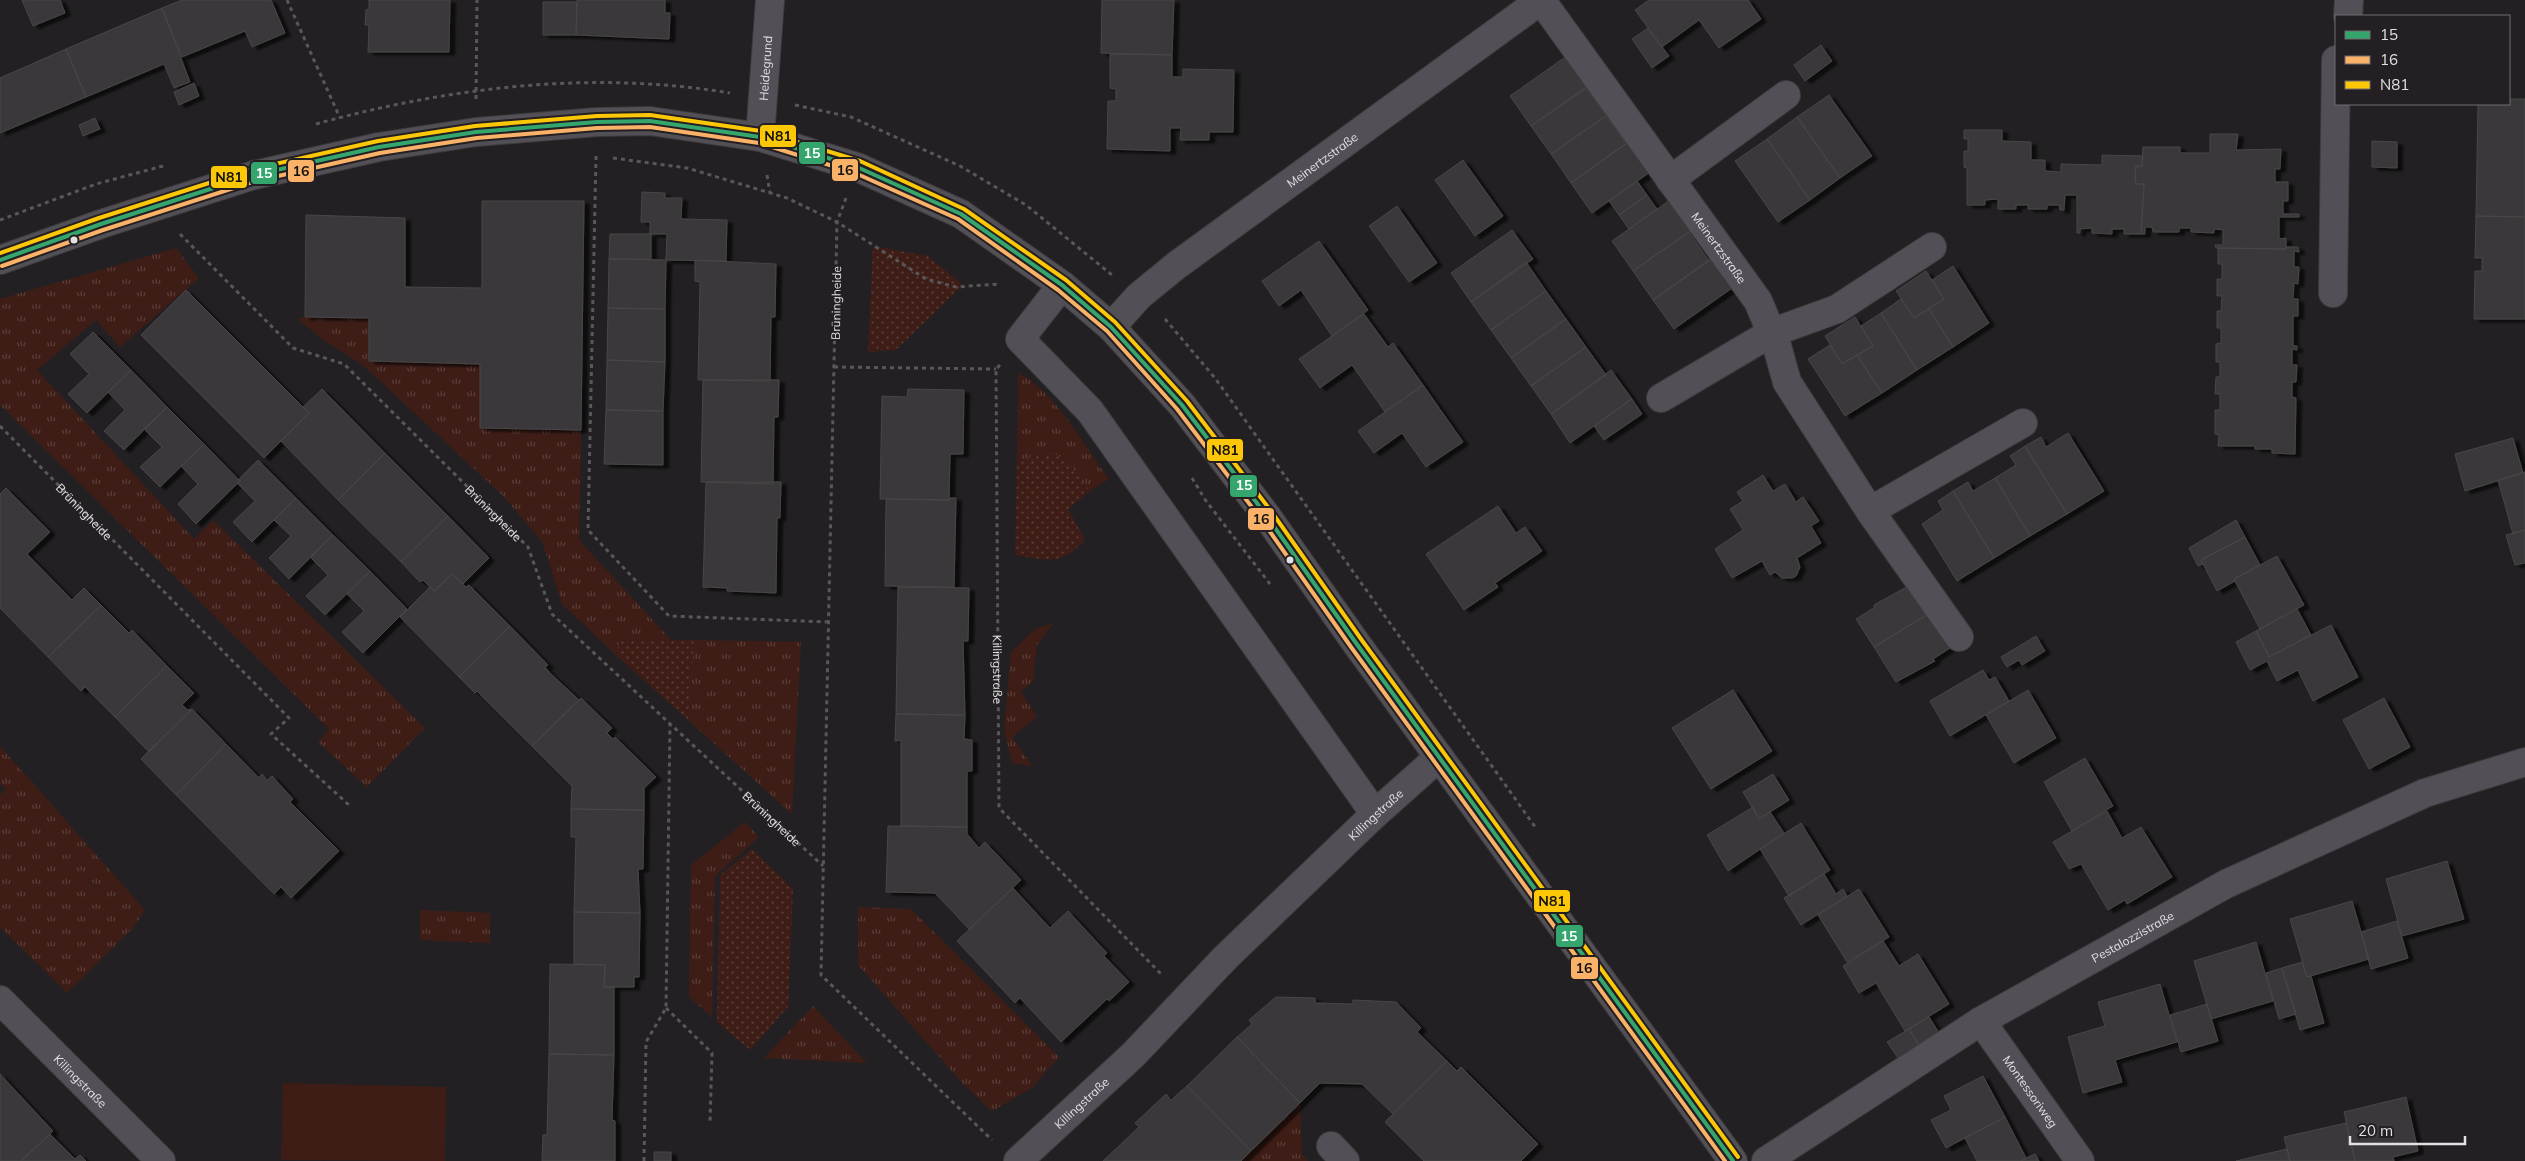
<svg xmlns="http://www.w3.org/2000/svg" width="2525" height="1161" font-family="Mulish,sans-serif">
<defs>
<pattern id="grass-tufts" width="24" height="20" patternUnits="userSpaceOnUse" patternTransform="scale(1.25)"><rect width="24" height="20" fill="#3f1d17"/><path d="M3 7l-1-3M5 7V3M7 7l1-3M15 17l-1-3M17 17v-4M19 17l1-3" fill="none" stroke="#5b3e39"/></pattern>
<pattern id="park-dots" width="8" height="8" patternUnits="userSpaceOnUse" patternTransform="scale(1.25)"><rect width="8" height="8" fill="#3f1d17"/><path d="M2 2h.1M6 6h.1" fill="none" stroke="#5b3e39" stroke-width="1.8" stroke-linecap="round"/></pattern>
<filter id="shadow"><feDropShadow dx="5.5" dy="3" stdDeviation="1" flood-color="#0009"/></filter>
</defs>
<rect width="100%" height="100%" fill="#222022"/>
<path fill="url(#grass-tufts)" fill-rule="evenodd" d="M176 248 199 278 120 347 96 320 37 370 194 539 213 520 425 728 367 787 318 742 329 729 0 405V299Z
M305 317 369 318 370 361 480 364V428L581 430 579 540 671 640H620L616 655 562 604 542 541 503 496 363 365 322 339 298 319Z
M1018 373C1054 390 1085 446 1109 479L1090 491 1066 460 1050 452 1017 461Z
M1054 623 1037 645 1033 682 1021 691 1037 717 1012 737 1032 766 1012 763 1004 729 1011 652 1035 629Z
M694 640 801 642 792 814 688 720Z
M0 746 145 910 134 927 67 993 0 927V795L6 789 0 783ZM22 807 103 893V894Z
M745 822 759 837 715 876 712 1017 689 997 691 865Z
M858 907 911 909 1059 1057 1032 1088 992 1111 965 1086 858 965Z
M420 910 490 913V943L420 940Z
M813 1006 867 1063 764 1058Z
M1300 1103 1302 1155 1308 1161H1241Z"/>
<path fill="url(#park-dots)" d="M873 246 928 256 963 285 896 350 868 352Z
M1050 452 1066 460 1090 491 1068 509 1085 539C1062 567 1046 560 1015 555L1017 461Z
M620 640H694L688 720 616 655Z
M752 849 793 889 788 1007 750 1050 717 1022 720 875Z"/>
<path fill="#3f1d17" d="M283 1083 446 1087 445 1161 281 1160Z"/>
<path fill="#3b383a" stroke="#484647" filter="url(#shadow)" d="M22 0H60L65 13 33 26Z
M182 0H271L285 33 252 47 245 31 182 57 162 8Z
M369 0H450L449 52H368L369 25H365L366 10 369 9Z
M577 0H665V13H670L669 39 576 35Z
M1102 0H1174L1172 55 1101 53Z
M1649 0H1748L1761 19 1719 48 1699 20 1662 47 1635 10Z
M543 2H577L576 35H543Z
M162 8 190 82 174 88 164 64 86 97 66 49Z
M1648 28 1669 56 1652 68 1632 39Z
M1821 45 1832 61 1805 81 1794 65Z
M66 49 86 97 0 133V78Z
M1571 53 1593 84 1531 126 1510 96Z
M1110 54 1172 55V77H1183V69L1234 70 1233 132H1209V140H1180L1181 128H1170V151L1107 149 1108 101H1116V89L1110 88Z
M194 83 199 96 179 105 174 92Z
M1586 87 1606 116 1551 154 1531 126Z
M1829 95 1872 156 1840 178 1797 117Z
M2509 99H2525V217L2476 216 2478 104H2509Z
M1606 116 1626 144 1571 183 1551 154Z
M1797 117 1840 178 1810 200 1767 139Z
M95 118 100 129 83 136 79 125Z
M1964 130H2002V141L2031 142V160H2045V171L2061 172V164L2102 165V155L2143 156 2142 166H2136L2135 175 2136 184H2144L2141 234H2124V229H2112V234L2092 233V228L2080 229V233H2077V195H2065L2064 210H2060L2059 205H2047V209H2028V205H2016V209H1998V199L1985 200V205H1967V168L1964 167V151H1968V139H1964Z
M2210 134H2238L2236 150 2281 149 2280 169H2275V182H2288V201H2283V214H2299V217H2279V239L2286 238V249L2216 248 2215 245H2223V230L2214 229V233L2191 232V228H2179V232H2153L2152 227H2145V234H2141L2144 184H2136L2135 175 2136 166H2142L2143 147H2180V153H2210Z
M1632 139 1653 170 1592 213 1571 183Z
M1767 139 1810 200 1778 222 1735 161Z
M2372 141 2397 142V168L2372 167Z
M1463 160 1503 216 1475 236 1435 180Z
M1637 181 1647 195 1619 215 1609 201Z
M642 192 665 193V198H682L681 219 727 220 726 261 666 260 667 234H650V222H641Z
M1647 195 1657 209 1629 229 1619 215Z
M1673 198 1695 228 1633 271 1612 241Z
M482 201H584L581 430 480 428V364L369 361V318L305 317 306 215 405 218V287L482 288Z
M1397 206 1437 263 1409 282 1369 226Z
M2476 216 2525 217V319H2474L2475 271H2482V258H2475Z
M1512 230 1533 259 1471 302 1451 273Z
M1689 232 1709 261 1653 300 1633 271Z
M610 234H651V259H609Z
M1319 241 1368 310 1332 336 1301 290 1279 306 1262 281Z
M2286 247H2298L2299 252 2294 251V267H2299L2298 284 2294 283 2293 299H2298V316H2293V346H2297V350L2292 349V365H2297L2296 382H2292V397L2296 398 2295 454 2272 453V449H2255V446H2218L2219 435 2215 434V410H2220V394H2215L2216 377H2220V362H2216V344L2221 343V328H2217V311H2221L2222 296H2217V279H2222V264H2218V248L2286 249Z
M1714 256 1735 286 1674 329 1653 300Z
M609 259 666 260 665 309 608 308Z
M695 260 776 264 775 317H771L770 381 698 380 700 282 695 281Z
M1526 262 1546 291 1491 330 1471 302Z
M1953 266 1989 323 1953 347 1929 309 1944 299 1932 280Z
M1926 271 1944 299 1914 318 1896 291Z
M186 290 309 413 264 458 141 335Z
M1546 291 1566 319 1511 358 1491 330Z
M1901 299 1914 318 1929 309 1953 347 1917 370 1881 313Z
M608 308 665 309V362L607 360Z
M1881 313 1917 370 1882 393 1857 355 1873 346 1861 326Z
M1364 314 1388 347 1393 343 1423 385 1385 412 1352 365 1320 388 1299 359Z
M1855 317 1873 346 1842 364 1825 336Z
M1566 319 1586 347 1531 386 1511 358Z
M93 332 131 370 87 413 68 394 89 374 70 354Z
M1830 345 1842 364 1857 355 1882 393 1845 416 1808 359Z
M1586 347 1606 375 1551 414 1531 386Z
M607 360 665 362 663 411 606 410Z
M131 370 167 407 124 450 104 431 125 410 108 392Z
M1611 370 1632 399 1570 443 1551 414Z
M703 380H779L778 417H774L773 484 701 482Z
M1423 385 1463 442 1426 467 1402 433 1374 453 1358 431Z
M322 389 385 453 338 500 281 441 309 413 303 407Z
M908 389 964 390 963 454H950L949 500 880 499 882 396 907 397Z
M1632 399 1642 414 1604 440 1594 426Z
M167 407 204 444 160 487 140 467 162 447 144 429Z
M606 410 663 411V465L604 464Z
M2068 433 2104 491 2067 514 2025 446 2041 437 2046 447Z
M2513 438 2523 473 2465 491 2455 454Z
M204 444 240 481 196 524 178 504 198 484 181 466Z
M2025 446 2067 514 2030 536 1995 478 2016 465 2010 456Z
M385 453 448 516 401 562 338 500Z
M258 460 296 498 252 542 233 522 255 501 237 483 240 481 239 479Z
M2525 472V530L2513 534 2498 480Z
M1763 475 1773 491 1785 484 1796 502 1803 497 1819 521 1811 526 1821 543 1797 558 1800 567 1796 576 1792 578H1782L1775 572 1770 575 1762 561 1732 578 1715 549 1743 530 1730 509 1743 501 1737 492Z
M1995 478 2030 536 1994 558 1953 491 1968 482 1973 491Z
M706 482H781L780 518H777L776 593 727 591V588L703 587Z
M6 488 50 532 27 554 72 600 84 588 101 605 48 657 0 608V494Z
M1953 491 1994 558 1957 581 1922 524 1943 510 1938 501Z
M296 498 333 535 289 579 269 558 291 536 274 520Z
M949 498H956L954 587 885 586 886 499 949 500Z
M1498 506 1516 533 1525 527 1542 551 1495 583 1498 587 1464 610 1426 554Z
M448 516 489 558 463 584 452 574 434 591 423 580 420 582 401 562Z
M2236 520 2245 537 2201 560 2203 564 2198 566 2189 548Z
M2525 530V563L2515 565 2506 535Z
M333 535 370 571 325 615 306 596 328 575 310 557Z
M2245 537 2260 565 2234 579 2235 581 2217 591 2201 560Z
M2277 556 2304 605 2260 629 2234 579Z
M370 571 407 609 363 653 342 632 364 611 347 594Z
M452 574 466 587 469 585 510 626 459 677 400 617 430 587 434 591Z
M1910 585 1928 614 1874 647 1856 619 1875 607 1874 605Z
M898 587 969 588 968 641H963L965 715 896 714Z
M101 605 129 633 132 630 167 666 115 717 85 687 81 691 48 657Z
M2297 609 2311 635 2269 657 2256 631Z
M1928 614 1950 648 1933 659 1935 661 1896 682 1874 647Z
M2331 625 2358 677 2313 701 2298 670 2277 681 2267 661 2250 670 2236 642 2256 631 2269 657Z
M510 626 548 665 545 667 550 673 579 700 532 746 477 691 475 693 459 677Z
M2036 636 2045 651 2022 665 2019 660 2007 667 2001 657Z
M167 666 194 693 182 705 188 710 192 709 149 752 115 717Z
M1983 670 1989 680 1995 677 2009 701 1950 736 1930 701Z
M1733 690 1772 751 1711 789 1672 728Z
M2028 690 2056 738 2014 763 1986 715Z
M581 698 612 728 607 733 613 739 615 737 656 777 644 788V810L571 809 572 786 532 746Z
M2384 698 2410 747 2369 769 2343 720Z
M192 709 226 744 176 795 141 759Z
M896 714 965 715 964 739 972 740V771H967V827L901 826V740L895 741Z
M226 744 259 778 262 774 267 780 272 776 293 799 290 802 339 851 291 898 281 887 274 894 176 795Z
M2085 758 2113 806 2072 831 2044 782Z
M1773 774 1789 800 1759 819 1743 792Z
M1753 807 1759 819 1770 812 1784 833 1728 871 1707 835Z
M571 809 644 810 643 869H638L640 913 574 912 576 837H571Z
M2107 811 2122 838 2141 827 2172 877 2127 904 2125 900 2108 910 2081 864 2069 869 2053 842Z
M1801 823 1830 870 1789 896 1760 849Z
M888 826 967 827V834L979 848 985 842 1021 880 969 929 935 893 886 892Z
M2447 861 2464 919 2402 936 2386 879Z
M1824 874 1836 894 1843 889 1847 896 1801 925 1784 898Z
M1013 888 1050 928 1068 911 1107 953 1104 956 1129 982 1109 1001 1107 999 1061 1042 1020 998 1015 1003 957 941Z
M1859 889 1889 937 1847 962 1818 915Z
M2352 901 2369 959 2307 977 2290 919Z
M574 912 640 913 639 977H634V987H604L605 965 574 964Z
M2397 921 2408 958 2371 969 2361 932Z
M1883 941 1899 966 1918 954 1949 1004 1905 1031 1876 983 1859 993 1843 966Z
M2256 942 2273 1001 2211 1019 2194 961Z
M2302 962 2307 977 2311 976 2324 1023 2300 1030 2282 968Z
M550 964 605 965 604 987H614V1055L549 1054Z
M2282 968 2296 1014 2279 1019 2266 973Z
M2160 984 2177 1042 2115 1060 2122 1082 2083 1093 2068 1037 2105 1026 2098 1002Z
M1276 997 1315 998V1003L1353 1004V1000L1396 1002 1421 1028 1417 1032 1447 1061 1393 1114 1362 1084 1320 1083 1300 1103 1237 1037 1252 1024 1249 1020Z
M2207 1004 2218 1041 2181 1052 2170 1015Z
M1929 1017 1939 1033 1919 1045 1909 1029Z
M1909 1029 1919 1045 1898 1058 1887 1042Z
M1237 1037 1300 1103 1251 1151 1187 1086Z
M549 1054 614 1055 612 1120 615 1121V1161H542L543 1135H547Z
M1447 1061 1457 1071 1461 1067 1538 1144 1521 1161H1424L1385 1122Z
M0 1074 53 1131 21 1161H0Z
M1983 1076 2005 1117 1946 1148 1931 1120 1951 1110 1944 1096Z
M1187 1086 1251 1151 1241 1161H1103L1139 1127 1135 1123 1166 1094 1171 1100Z
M2406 1097 2418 1151 2393 1157 2394 1161H2355L2344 1112Z
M2005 1117 2026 1158 2021 1161H1977L1965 1138Z
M2346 1123 2355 1161H2290L2284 1137Z
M50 1134 75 1159 80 1155 86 1161H21Z
M2287 1149 2290 1161H2236Z
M654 1152H671V1161H654Z
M2035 1154 2039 1161H2021L2026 1158Z"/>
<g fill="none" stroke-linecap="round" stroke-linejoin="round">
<defs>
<g id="minor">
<path id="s4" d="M1541 0 1758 301 1777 346 1787 382 1870 511 2023 423"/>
<path d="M2348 16 2349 0"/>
<path id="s5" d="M760 137 770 0"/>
<path d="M1670 180 1786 95"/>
<path d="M0 260 101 224 254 175 379 147 476 132 597 122 650 121 760 137 857 167 961 214 1062 285 1111 327 1182 405 1266 515 1356 643 1733 1161"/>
<path d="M1062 285 1020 339 1090 411 1375 814"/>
<path d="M2333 293 2336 60"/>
<path id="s6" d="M1111 327 1139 296 1177 265 1541 0"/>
<path d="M1661 398 1771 333 1837 309 1932 247"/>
<path d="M1870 511 1959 637"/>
<path id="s7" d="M0 1000 161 1161"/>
<path id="s8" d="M1981 1021 2080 1161"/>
<path d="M1331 1146 1345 1161"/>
<path id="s9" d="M1018 1161 1133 1055 1226 957 1375 814 1439 757"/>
<path id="s10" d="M1766 1161 1981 1021 2226 884 2425 793 2525 762"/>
</g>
</defs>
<use href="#minor" stroke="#3d3b3d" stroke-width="30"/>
<g stroke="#58575b" stroke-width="3" stroke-dasharray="4 4" stroke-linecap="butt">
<path d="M287 0 340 118"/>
<path d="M476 99 477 0"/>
<path d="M795 105 851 117 960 166 1026 205 1112 275"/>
<path d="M316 124C450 87 592 70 730 93"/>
<path d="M596 156 588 530 669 616 829 622"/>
<path d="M613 158 687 168 787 198 837 222 926 279 956 287 999 284"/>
<path d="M767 175 770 193"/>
<path d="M846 198 837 222 821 975 992 1140"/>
<path d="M0 220 96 184 163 166"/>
<path id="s1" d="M180 234 293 348 344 364 528 547 552 614 823 866"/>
<path d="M1165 319 1215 378 1536 828"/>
<path id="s2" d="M1000 365 996 369 999 808 1163 976"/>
<path d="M834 367 996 369"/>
<path id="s3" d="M0 426 289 718 271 734 349 805"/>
<path d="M1192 478 1206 501 1270 584"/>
<path d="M666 1008 712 1053 710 1123"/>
<path d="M644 1161 646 1042 666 1008 670 724"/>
</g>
<use href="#minor" stroke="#525056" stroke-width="28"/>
<defs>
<path id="bus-1" d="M0 260 101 224 254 175 379 147 476 132 597 122 650 121 760 137 857 167 961 214 1062 285 1111 327 1182 405 1266 515 1356 643 1733 1161"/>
<path id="bus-2" d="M2 266 103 230 256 181 380 153 477 138 597 128 650 127 759 143 855 173 958 219 1058 290 1107 331 1177 409 1261 519 1351 647 1725 1161"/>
<path id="bus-3" d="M0 253 99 218 253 169 378 141 475 126 597 116 650 115 761 131 860 161 964 209 1066 280 1115 322 1187 401 1271 511 1361 639 1738 1157"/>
</defs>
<use href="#bus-1" stroke="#231f23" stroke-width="8"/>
<use href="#bus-2" stroke="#231f23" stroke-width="8"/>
<use href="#bus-3" stroke="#231f23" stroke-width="8"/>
<use href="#bus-1" stroke="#34a56c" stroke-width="4"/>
<use href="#bus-2" stroke="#f9b267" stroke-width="4"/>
<use href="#bus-3" stroke="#fbc707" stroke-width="4"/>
</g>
<g fill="#e3e0e3" stroke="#231f23" stroke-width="2">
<circle cx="74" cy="240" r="4.5"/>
<circle cx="1290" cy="560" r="4.5"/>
</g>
<g text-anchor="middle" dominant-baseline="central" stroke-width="4" stroke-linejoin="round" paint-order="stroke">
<g font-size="12" fill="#e3e0e3" stroke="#231f23">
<text stroke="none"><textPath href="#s5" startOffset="69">Heidegrund</textPath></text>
<text stroke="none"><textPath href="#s6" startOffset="270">Meinertzstraße</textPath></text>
<text stroke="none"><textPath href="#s4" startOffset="305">Meinertzstraße</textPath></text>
<text transform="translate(836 303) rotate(-89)">Brüningheide</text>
<text stroke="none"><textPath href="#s3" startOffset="120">Brüningheide</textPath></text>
<text stroke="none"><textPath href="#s1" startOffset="425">Brüningheide</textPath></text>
<text stroke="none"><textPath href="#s2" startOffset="306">Killingstraße</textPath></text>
<text stroke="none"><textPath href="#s9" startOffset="498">Killingstraße</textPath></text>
<text stroke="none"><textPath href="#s1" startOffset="845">Brüningheide</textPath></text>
<text stroke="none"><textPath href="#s10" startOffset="430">Pestalozzistraße</textPath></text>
<text stroke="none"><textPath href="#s7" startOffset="114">Killingstraße</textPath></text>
<text stroke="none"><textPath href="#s8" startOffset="86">Montessoriweg</textPath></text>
<text stroke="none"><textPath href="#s9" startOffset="86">Killingstraße</textPath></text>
</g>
</g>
<g stroke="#231f23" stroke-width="2">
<rect x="759" y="124" width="38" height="24" rx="5" fill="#fbc707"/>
<rect x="798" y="141" width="28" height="24" rx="5" fill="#34a56c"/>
<rect x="831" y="158" width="28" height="24" rx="5" fill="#f9b267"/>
<rect x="287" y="159" width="28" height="24" rx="5" fill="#f9b267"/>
<rect x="250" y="161" width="28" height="24" rx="5" fill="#34a56c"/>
<rect x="210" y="165" width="38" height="24" rx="5" fill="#fbc707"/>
<rect x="1206" y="438" width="38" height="24" rx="5" fill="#fbc707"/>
<rect x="1229" y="474" width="29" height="24" rx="5" fill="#34a56c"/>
<rect x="1247" y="507" width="28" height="24" rx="5" fill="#f9b267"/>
<rect x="1533" y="889" width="38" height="24" rx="5" fill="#fbc707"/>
<rect x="1555" y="924" width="29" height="24" rx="5" fill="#34a56c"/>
<rect x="1570" y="956" width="29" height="24" rx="5" fill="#f9b267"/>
</g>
<g font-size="14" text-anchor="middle" font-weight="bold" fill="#fff">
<text x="812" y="158">15</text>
<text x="264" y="178">15</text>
<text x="1244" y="490">15</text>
<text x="1569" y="941">15</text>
</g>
<g font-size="14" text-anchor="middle" font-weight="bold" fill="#111">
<text x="778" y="141">N81</text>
<text x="845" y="175">16</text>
<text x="301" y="176">16</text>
<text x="229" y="182">N81</text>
<text x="1225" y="455">N81</text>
<text x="1261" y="524">16</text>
<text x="1552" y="906">N81</text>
<text x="1584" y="973">16</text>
</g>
<rect x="2335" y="15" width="175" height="90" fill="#231f23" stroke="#706c70"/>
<rect x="2345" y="31" width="25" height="8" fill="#34a56c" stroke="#706c70"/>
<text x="2380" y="40" font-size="15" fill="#e3e0e3">15</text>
<rect x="2345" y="56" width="25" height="8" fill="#f9b267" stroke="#706c70"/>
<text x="2380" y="65" font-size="15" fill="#e3e0e3">16</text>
<rect x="2345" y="81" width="25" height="8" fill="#fbc707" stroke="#706c70"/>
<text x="2380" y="90" font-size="15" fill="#e3e0e3">N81</text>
<path d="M2350 1136v8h115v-8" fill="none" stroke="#e3e0e3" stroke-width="2.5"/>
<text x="2358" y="1136" font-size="15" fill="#e3e0e3" stroke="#231f23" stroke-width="4" paint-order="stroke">20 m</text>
</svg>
